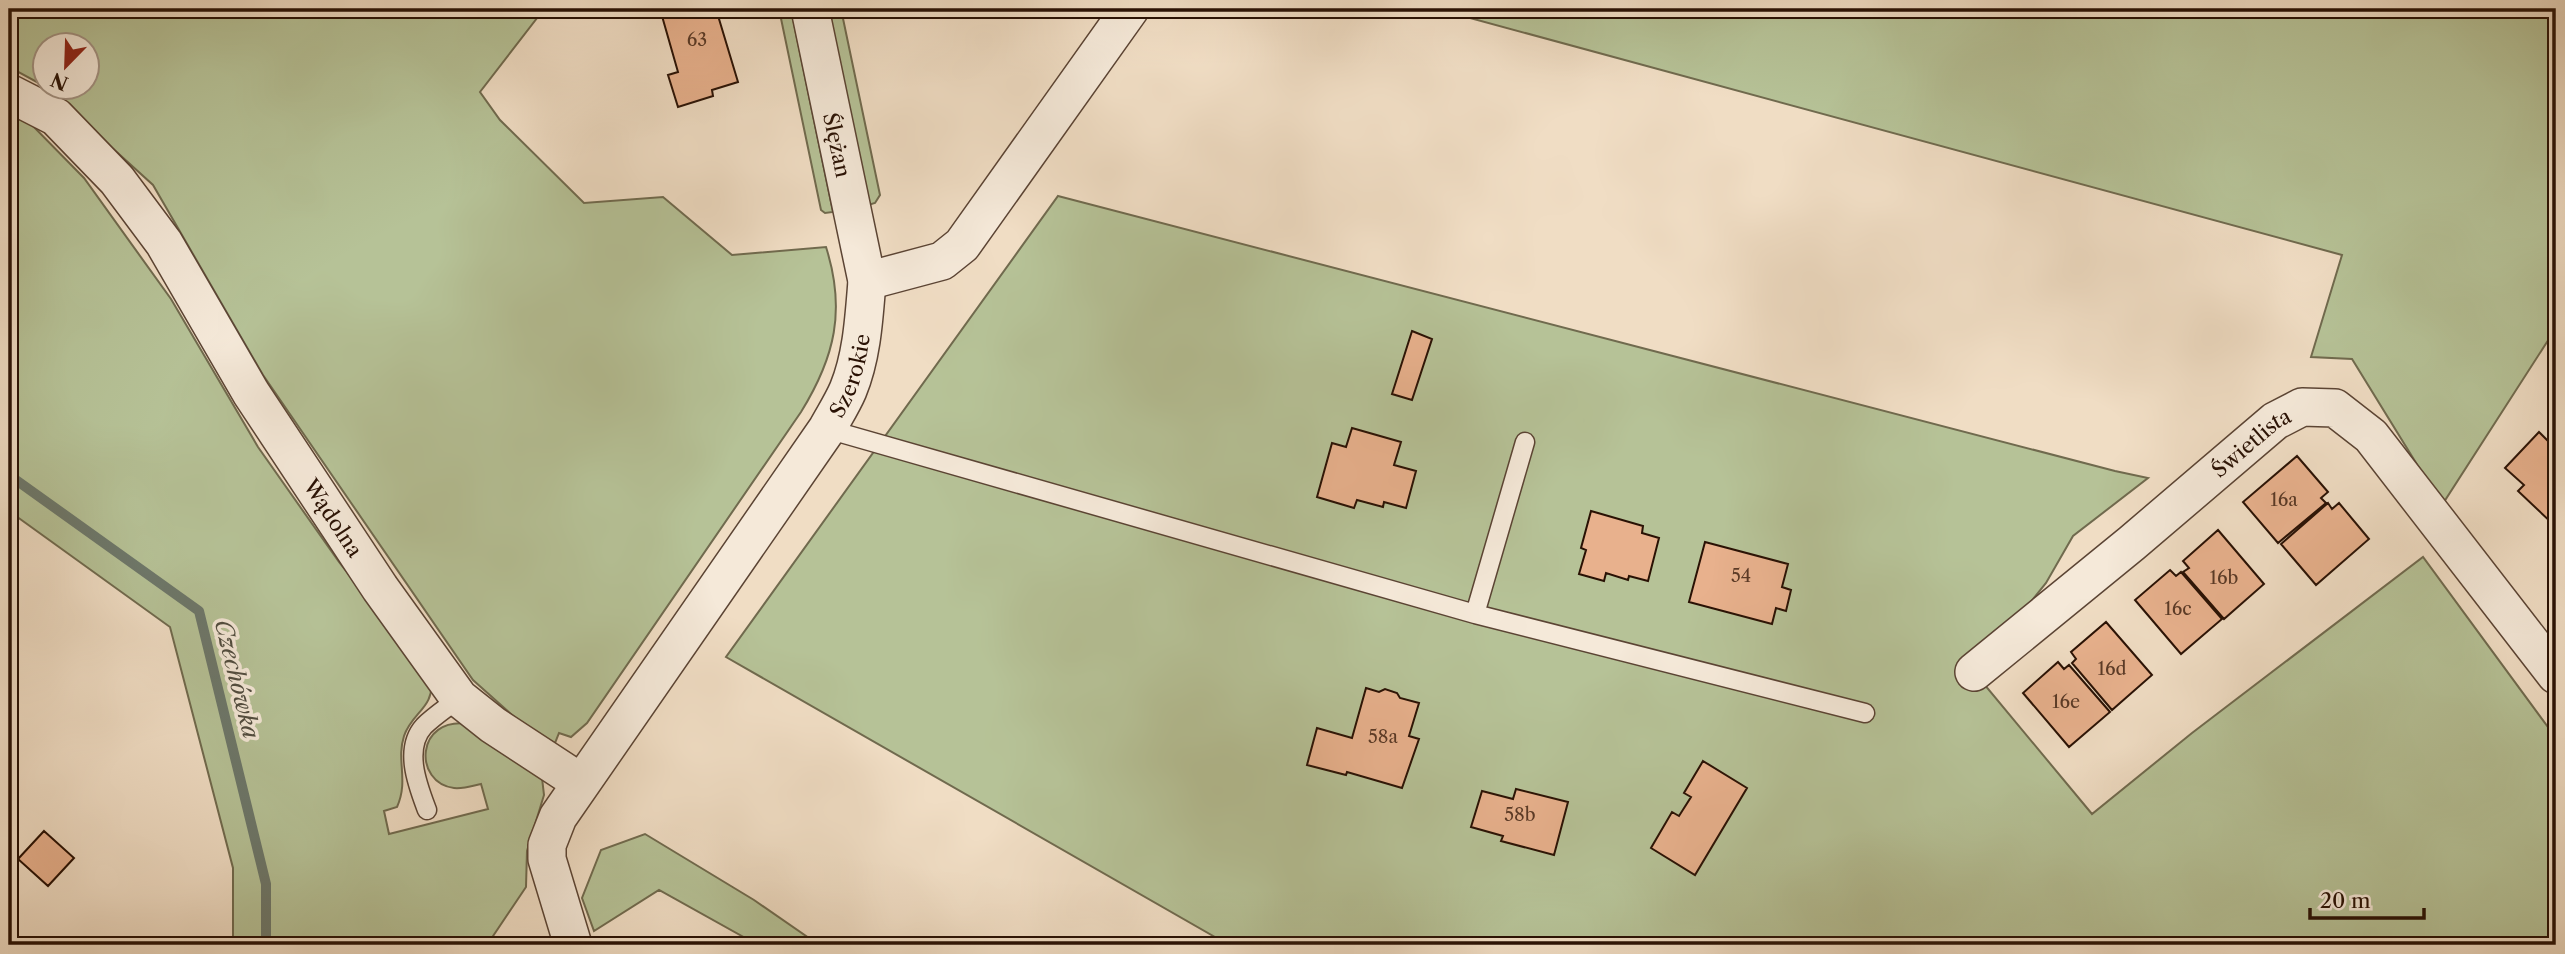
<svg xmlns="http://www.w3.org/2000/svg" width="2565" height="954" font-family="'Libre Caslon Text',serif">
<rect width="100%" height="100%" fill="#f0ddc4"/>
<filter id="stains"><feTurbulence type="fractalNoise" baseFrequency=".00286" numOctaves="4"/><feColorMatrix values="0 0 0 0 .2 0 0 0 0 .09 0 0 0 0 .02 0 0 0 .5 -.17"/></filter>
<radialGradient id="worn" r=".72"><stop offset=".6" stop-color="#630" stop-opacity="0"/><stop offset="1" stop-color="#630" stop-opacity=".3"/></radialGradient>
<path fill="#b6c297" stroke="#706a4e" stroke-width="2" d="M9 9H544L480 92 500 120 584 203 663 197 732 255 826 247C846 310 835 357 801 412L587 723 571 737 559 733 555 743 529 730 473 680 263 375 153 185 46 88H88V46H46V87L9 67Z
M779 9H791L833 212 825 213 821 210Z
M828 9H841L880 195 875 203 868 205Z
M1437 9H2556V328L2442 505 2352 359 2311 357 2342 255Z
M9 114 32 125 84 178 171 299 258 447 339 562 431 679C435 708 412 712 404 736 396 761 409 780 397 807L384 811 389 834 488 809 481 784C472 786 463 789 454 788 413 783 415 716 469 724L542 778 544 795 527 851 526 887 487 945H233V868L170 627 9 511Z
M1058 196 2115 471 2148 478 2073 536 2046 583 1974 672 2092 814 2192 733 2423 557 2556 738V945H1229L726 657Z
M645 834 754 900 819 945H758L659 890 594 931 582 898 601 850Z"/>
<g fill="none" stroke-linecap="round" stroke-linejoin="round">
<path stroke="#6d786b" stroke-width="10" d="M9 475 199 611 266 884V945"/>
</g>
<path fill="#e8b18d" stroke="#291104" stroke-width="2" d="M660 9H716L738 82 712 90 713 96 678 107 668 75 678 72Z
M1412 331 1432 339 1412 400 1392 394Z
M1352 428 1401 442 1394 465 1416 471 1406 508 1384 502 1383 507 1357 500 1354 508 1317 497 1332 443 1346 447Z
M2539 432 2556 449V522L2554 525 2518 491 2524 485 2505 468Z
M2297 456 2328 492 2321 498 2326 503 2278 543 2243 502Z
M2328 503 2332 509 2339 503 2369 539 2316 585 2281 544Z
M1591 511 1643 526 1642 533 1659 538 1648 581 1629 576 1628 580 1606 573 1604 581 1579 574 1586 550 1581 548Z
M2218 530 2264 584 2224 619 2183 572 2189 568 2183 561Z
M1705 542 1788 564 1782 587 1791 590 1786 611 1776 608 1772 624 1689 602Z
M2170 570 2176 576 2181 572 2222 619 2181 654 2135 600Z
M2106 622 2152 675 2112 710 2072 663 2076 659 2071 652Z
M2058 662 2064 669 2069 665 2110 712 2069 747 2023 693Z
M1366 688 1379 692 1385 689 1397 693 1400 698 1419 703 1409 736 1419 739 1402 788 1347 772 1346 775 1307 765 1317 728 1352 738Z
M1703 761 1747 788 1695 875 1651 848 1672 812 1679 816 1691 797 1684 793Z
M1516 789 1568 802 1554 855 1501 841 1503 836 1471 827 1482 791 1513 799Z
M44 831 74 858 48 886 18 859Z"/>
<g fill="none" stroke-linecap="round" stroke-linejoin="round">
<defs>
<path id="lane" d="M827 429 1475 614 1865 713
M1475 614 1525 442
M427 810C418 786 403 749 424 726 434 716 448 707 459 698"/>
<g id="street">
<path id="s1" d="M9 93 56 117 117 180 164 243 251 393 380 588 459 698 493 725 580 782"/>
<path d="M867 281 942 261 962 245 1130 9"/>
<path id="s2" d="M1974 672 2132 543 2275 421 2302 407 2335 408 2371 436 2556 675"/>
<path id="s3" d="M573 945 547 859V845L558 817 827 429C834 416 842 404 848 390 862 356 864 318 867 281L810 9"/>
</g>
</defs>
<use href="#lane" stroke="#5b4434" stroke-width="21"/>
<use href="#street" stroke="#5b4434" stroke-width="40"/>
<use href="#lane" stroke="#f5e9d9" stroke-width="18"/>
<use href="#street" stroke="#f5e9d9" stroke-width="37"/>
</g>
<g text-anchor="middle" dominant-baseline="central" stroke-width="7" stroke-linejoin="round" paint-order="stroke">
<g font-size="18" fill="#593926">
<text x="697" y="40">63</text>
<text x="2284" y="500">16a</text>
<text x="1741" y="576">54</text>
<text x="2224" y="578">16b</text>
<text x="2178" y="609">16c</text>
<text x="2112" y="669">16d</text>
<text x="2066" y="702">16e</text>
<text x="1383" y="737">58a</text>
<text x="1520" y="815">58b</text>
</g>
<g font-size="21" fill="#291104" stroke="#f5e9d9">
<text transform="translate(837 145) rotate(78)">Ślężan</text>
<text stroke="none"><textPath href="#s3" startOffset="665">Szerokie</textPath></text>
<text stroke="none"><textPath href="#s2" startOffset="360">Świetlista</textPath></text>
<text stroke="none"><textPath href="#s1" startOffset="542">Wądolna</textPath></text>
</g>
<g font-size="23" font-style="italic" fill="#514d40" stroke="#f5e9d9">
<text transform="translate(237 679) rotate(76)">Czechówka</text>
</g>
</g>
<rect width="2565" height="954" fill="none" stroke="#f0ddc4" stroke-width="35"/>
<rect x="10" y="10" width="2544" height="933" fill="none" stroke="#291104" stroke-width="3.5"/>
<rect x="18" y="18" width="2530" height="919" fill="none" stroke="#291104" stroke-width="2"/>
<g transform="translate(66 66) rotate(203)"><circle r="33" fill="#f5e9d9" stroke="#a39384" stroke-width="2"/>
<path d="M0-5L12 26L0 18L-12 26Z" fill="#8f2418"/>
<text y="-10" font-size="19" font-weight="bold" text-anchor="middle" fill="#291104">N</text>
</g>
<path d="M2310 908v10h114v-10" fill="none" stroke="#291104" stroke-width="3.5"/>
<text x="2320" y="908" font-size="21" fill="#291104" stroke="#f5e9d9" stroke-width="5" paint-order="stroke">20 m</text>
<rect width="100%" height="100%" filter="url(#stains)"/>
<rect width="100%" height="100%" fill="url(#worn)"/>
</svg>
